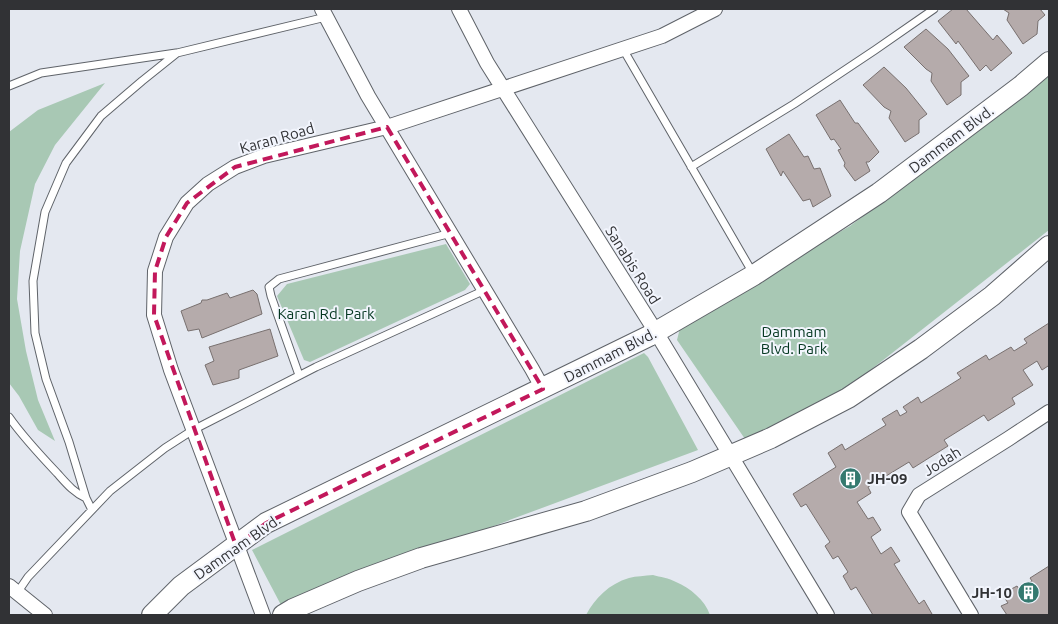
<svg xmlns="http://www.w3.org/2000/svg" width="1058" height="624" font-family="Ubuntu,sans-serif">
<rect width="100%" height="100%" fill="#e4e8f0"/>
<path fill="#a8c8b4" d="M1049 76V230L831 401 745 439 677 340 681 324 850 226Z
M105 83 55 145 35 184 20 251 17 299 26 351 38 400 55 441 38 430 19 396 9 383V132L38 110Z
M446 244 470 284 465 290 310 362 304 360 277 296 287 284Z
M644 353 648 357 698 450 281 605 252 550Z
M653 575C660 577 669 578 676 582 690 588 705 600 710 615H586C595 598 609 584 629 578 636 576 645 576 653 575Z"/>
<path fill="#b5abab" stroke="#78706f" d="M953 9H966L993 40 997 35 1012 53 991 71 986 65 980 71 958 41 956 44 938 21Z
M1003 9H1040L1045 15 1038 21 1037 34 1023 44 1007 20 1009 13Z
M926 29 948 49 969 76 961 82V95L947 105 931 81 932 73 926 69 904 47Z
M884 67 906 88 927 114 919 120V133L905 142 889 118 891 111 884 107 863 85Z
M840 100 855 123H858L879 152 869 162H866L870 171 855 181 844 166 845 163 838 150 841 149 834 139 831 140 816 115Z
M789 134 804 157 808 156 814 169 820 168 831 196 813 207 810 199 803 201 783 171 781 176 766 149Z
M253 290 257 294 262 314 202 338 199 329 188 331 181 311 201 303 202 300H207L227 293 230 298Z
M1049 323V368L1048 366 1042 370 1037 361 1023 370 1033 385 1012 398 1015 404 988 421 984 415 944 440 948 446 913 468 909 462 868 487 871 493 857 502 868 519 873 517 881 530 871 537 881 554 891 547 900 561 894 564 919 604 924 600 932 614 930 615H873L856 587 851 590 843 576 848 572 838 556 833 559 825 546 830 542 806 504 801 507 793 494 836 467 828 453 842 444 845 450 886 425 882 419 897 410 900 416 907 412 903 407 918 397 921 403 961 378 957 373 986 355 989 360 1011 347 1014 351 1027 343 1024 339Z
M270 329 278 356 239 370V378L213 385 205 365 214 361 209 347Z
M1049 566V615H1007L1001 606 1008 603 1002 594 1017 586 1019 589 1032 581 1030 578Z"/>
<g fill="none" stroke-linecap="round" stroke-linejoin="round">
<defs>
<path id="service" d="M623 49 754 275
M9 86 41 73 176 53
M691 167 794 104 875 50 934 9
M299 375 271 296 269 287 279 279 451 233
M9 417C23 437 40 455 57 473 66 483 74 493 86 498
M92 510 86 498 69 442 46 379 35 333 33 281 45 212 66 163 101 116 142 81 177 53 326 17
M17 593 28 577 110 491 165 448 193 430 316 367 485 290"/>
<path id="minor" d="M322 9 368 96 532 369 543 389
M459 9 487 63 656 332 827 615
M9 586 45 615
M263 615 171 370 154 315 155 271 166 237 187 203 208 184 235 167 264 156 387 127 662 36 715 9
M971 615 909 512 919 495 1008 439 1049 412"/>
<path id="secondary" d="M152 615 181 586 266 523 649 336 754 275 879 193 1021 86 1049 62
M283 615 293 609 358 581 421 558 586 511 692 472 771 438 848 398 921 349 992 296 1049 246"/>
</defs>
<use href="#service" stroke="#5f6369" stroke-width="9"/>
<use href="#minor" stroke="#5f6369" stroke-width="16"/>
<use href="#secondary" stroke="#5f6369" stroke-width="22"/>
<use href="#service" stroke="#fff" stroke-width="7"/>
<use href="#minor" stroke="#fff" stroke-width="14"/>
<use href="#secondary" stroke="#fff" stroke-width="20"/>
</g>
<path fill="none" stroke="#c2185b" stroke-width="4" stroke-dasharray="10 6" stroke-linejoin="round" d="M387 127 543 389 266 523 236 546 154 315 155 271 166 237 187 203 235 167Z"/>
<defs>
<symbol id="building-disc" viewBox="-11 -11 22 22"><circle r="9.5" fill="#34796f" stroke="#f2f5fd"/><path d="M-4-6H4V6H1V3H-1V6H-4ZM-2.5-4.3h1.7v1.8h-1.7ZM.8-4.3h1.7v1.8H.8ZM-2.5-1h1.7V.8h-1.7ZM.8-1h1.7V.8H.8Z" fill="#fff"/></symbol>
</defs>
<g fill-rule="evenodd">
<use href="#building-disc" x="838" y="466" width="25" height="25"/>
<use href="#building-disc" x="1016" y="580" width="25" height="25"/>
</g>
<g text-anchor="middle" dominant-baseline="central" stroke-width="4" stroke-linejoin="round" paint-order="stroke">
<g font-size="15" fill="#313235" stroke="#f2f5fd">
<text transform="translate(277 138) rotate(-16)">Karan Road</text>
<text transform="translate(951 139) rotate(-37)">Dammam Blvd.</text>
<text transform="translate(633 265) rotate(58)">Sanabis Road</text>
<text transform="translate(610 355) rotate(-27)">Dammam Blvd.</text>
<text transform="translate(942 461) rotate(-32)">Jodah</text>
<text transform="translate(237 547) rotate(-35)">Dammam Blvd.</text>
</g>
<g font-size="15" fill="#043720" stroke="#f2f5fd">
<text x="326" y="313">Karan Rd. Park</text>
<text x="794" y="331">Dammam<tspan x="794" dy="17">Blvd. Park</tspan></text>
</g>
<g font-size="15" font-weight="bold" fill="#313235" stroke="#f2f5fd" text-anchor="start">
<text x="867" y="478">JH-09</text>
<text x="1012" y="592" text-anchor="end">JH-10</text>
</g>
</g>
<rect width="1058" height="624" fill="none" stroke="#313235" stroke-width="20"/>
</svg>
